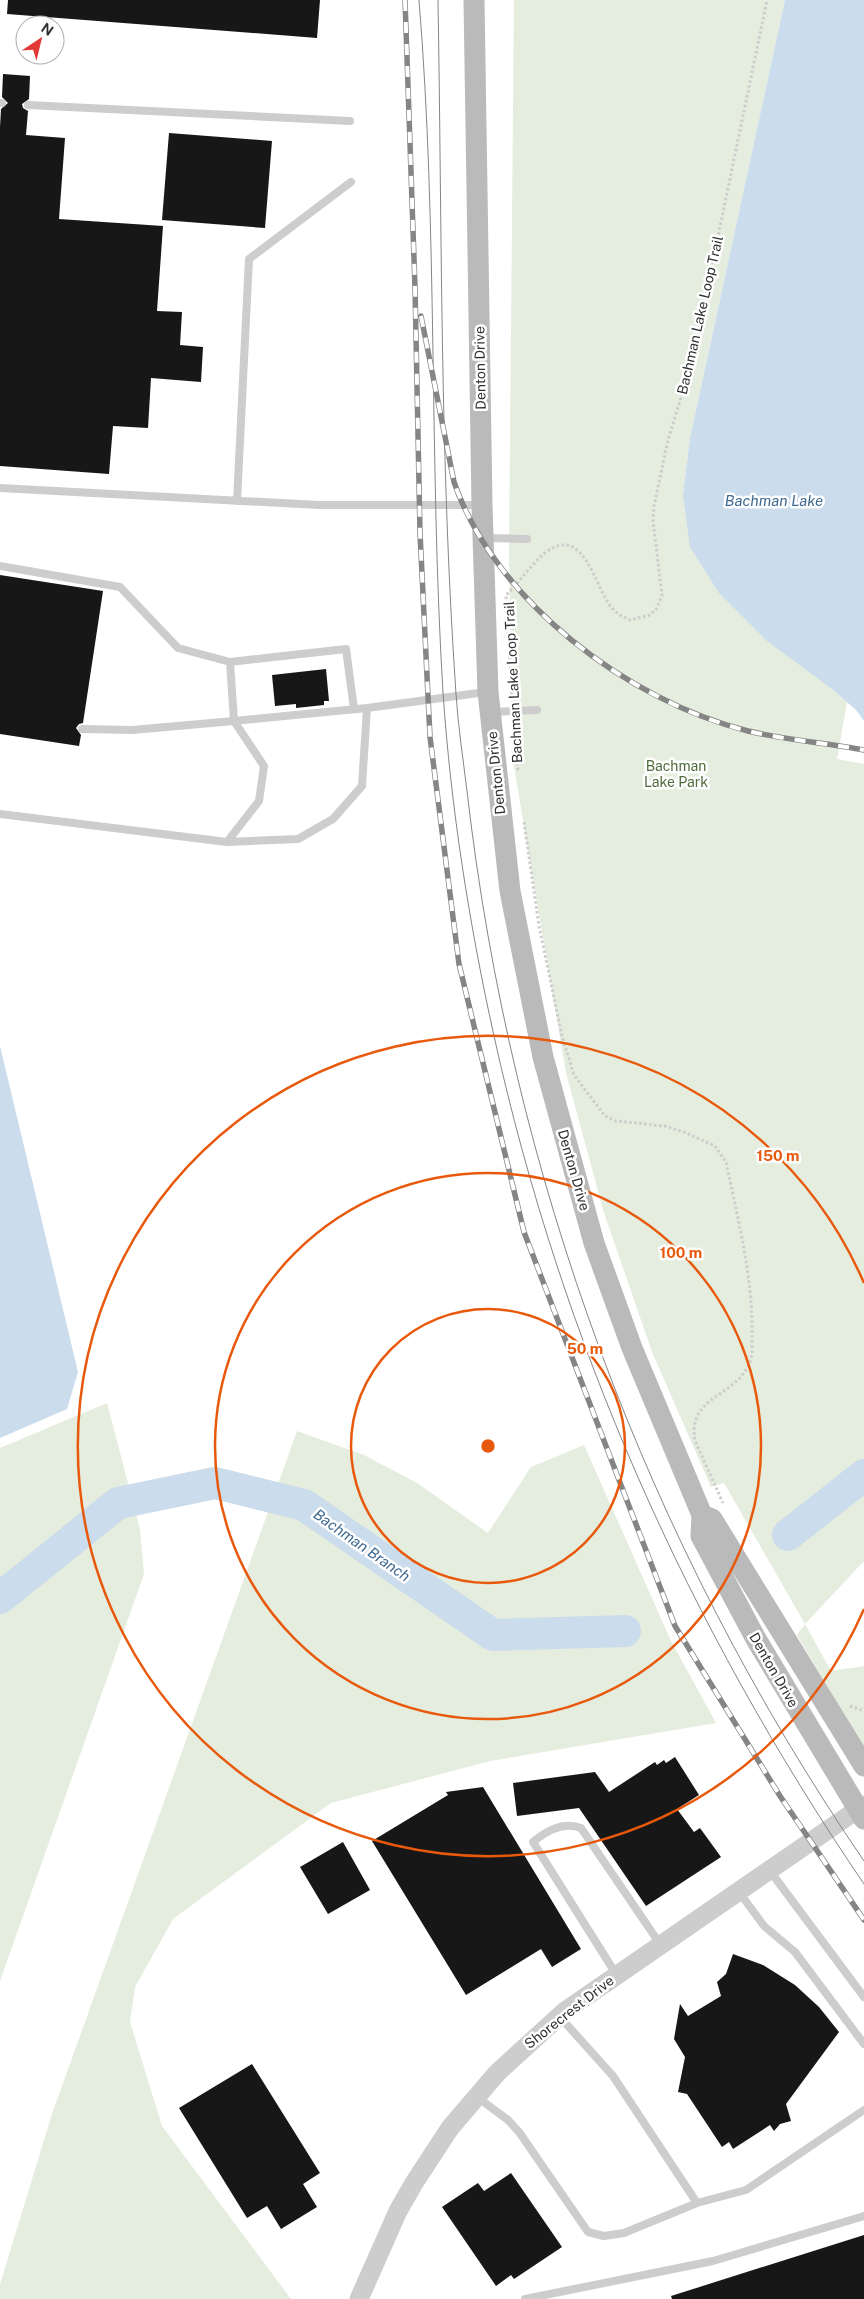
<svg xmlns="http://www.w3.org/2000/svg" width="864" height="2299" font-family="'Public Sans',sans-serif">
<rect width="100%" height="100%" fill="#fff"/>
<path fill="#e5edde" d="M514 0H785L690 438 683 495 832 689 847 702 837 759 864 764V1561L805 1624 831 1671 864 1666V1748L797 1635 805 1624 724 1483 711 1487 652 1352 604 1213 566 1073 512 755 509 555Z
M107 1403 140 1529 144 1574 0 1981V1448Z
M297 1431 364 1455 417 1483 488 1533 531 1467 584 1445 671 1641 716 1723 490 1761 331 1803 173 1919 135 1987 130 2022 162 2126 291 2299H0V2284L52 2114Z"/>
<path fill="#cbdcec" d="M785 0H864V721L856 710 832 689 767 641 719 593 690 547 683 495 690 438Z
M0 1046 78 1372 67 1409 0 1438Z"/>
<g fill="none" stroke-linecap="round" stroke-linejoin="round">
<path stroke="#cbdcec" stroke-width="32" d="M788 1535 864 1475
M0 1598 118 1503 215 1483 304 1505 493 1635 625 1631"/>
</g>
<path fill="#171717" d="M8 0H320L317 38 7 14Z
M3 74 30 76 29 99 22 104 23 108 28 111 26 135 65 138 59 219 163 226 157 311 182 312 180 345 203 347 201 382 151 378 148 428 113 426 109 474 0 466V127L1 109 8 103 2 97Z
M169 133 272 141 265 228 162 220Z
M0 575 103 591 83 723 79 724 76 728 81 735 79 746 0 734Z
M326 669 329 701H324V705L296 708V704L275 706 272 675Z
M675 1757 699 1795 677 1809 694 1832 700 1828 721 1857 646 1906 579 1808 517 1816 513 1783 595 1772 609 1792 655 1762 657 1765 664 1760 666 1763Z
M483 1787 581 1949 552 1967 541 1949 466 1995 372 1841 448 1795 446 1792Z
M343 1842 370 1890 328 1914 300 1867Z
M733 1954 763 1965 795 1985 819 2007 839 2032 786 2104 791 2121 780 2124 774 2131 770 2125 733 2149 729 2142 722 2147 687 2094 678 2092 685 2057 674 2039 680 2004 688 2016 721 1996 717 1982 726 1974Z
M252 2064 320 2173 303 2184 317 2207 281 2229 267 2206 247 2218 179 2108Z
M511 2173 562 2247 514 2279 511 2275 496 2286 442 2207 478 2183 484 2191Z
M864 2235V2299H672L671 2296Z"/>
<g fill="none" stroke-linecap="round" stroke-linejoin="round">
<path stroke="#cdcdcd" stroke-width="3" stroke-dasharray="2.5 2.5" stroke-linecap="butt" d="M512 699 506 595C520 582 531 564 546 552 584 524 595 587 611 607 617 614 623 617 630 620L650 615 657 608 662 595 653 521 654 506 668 440 692 362 767 0
M513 723 518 771
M524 822 539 926 562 1036 574 1075 605 1116 616 1121 665 1126 684 1132 715 1146 726 1162C738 1219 753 1277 752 1336 752 1344 753 1354 750 1362 736 1398 687 1395 695 1441L723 1503
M850 1706 864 1711"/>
<path stroke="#cdcdcd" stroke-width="8" d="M0 103H2
M28 105 350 121
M0 488 319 505H480
M237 501 249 259 351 182
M484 538 527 539
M0 566 120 587 178 648 230 662 234 721 367 708
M230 662 346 649 354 709
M492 712 537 710
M82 729 132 730 234 721 264 766 259 801 227 842
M0 814 227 842 298 839 333 819 362 786 367 708 486 692
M770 1871 864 1997
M739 1892 764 1926 795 1952 864 2044
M616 1974 533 1842C546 1831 563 1821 581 1828L660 1944
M477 2097 508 2120 519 2132 588 2232 604 2236 624 2233 697 2203 613 2076 560 2017
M697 2203 746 2190 864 2110
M525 2299 713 2261 864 2216"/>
<path stroke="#cdcdcd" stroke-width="19" d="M359 2299 398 2211 414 2183 450 2128 497 2073 565 2011 864 1805"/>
<path stroke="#bababa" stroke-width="21" d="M474 0 482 505 488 692 510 891 543 1057 594 1243 632 1348 702 1515 701 1536 756 1639 864 1819
M702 1515 712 1519 864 1766"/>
<path stroke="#858585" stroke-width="1" d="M419 0C438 230 429 462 443 693 451 808 469 923 494 1036 562 1343 687 1624 864 1884
M438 0C442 231 440 463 456 694 458 726 463 758 467 791 511 1175 646 1542 864 1861"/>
<defs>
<path id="rail" d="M405 0 415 287 420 533 430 737 459 964 524 1232 675 1626 780 1796 864 1920
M421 316 454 482C495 601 628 701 748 731 786 740 826 743 864 750"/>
</defs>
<use href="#rail" stroke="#858585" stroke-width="5.5"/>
<use href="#rail" stroke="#fff" stroke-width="4" stroke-dasharray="11" stroke-linecap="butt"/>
</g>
<g fill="none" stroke="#e8590c" stroke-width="2.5">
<circle cx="488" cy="1446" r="137"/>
<circle cx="488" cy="1446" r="273"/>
<path d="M864 1609A410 410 0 1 1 864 1283"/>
</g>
<g text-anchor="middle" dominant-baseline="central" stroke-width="5" stroke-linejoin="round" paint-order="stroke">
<g font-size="14" fill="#303030" stroke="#fff">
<text transform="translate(700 315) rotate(-77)">Bachman Lake Loop Trail</text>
<text transform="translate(480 368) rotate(-91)">Denton Drive</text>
<text transform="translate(513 682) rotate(-93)">Bachman Lake Loop Trail</text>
<text transform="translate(496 773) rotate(-96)">Denton Drive</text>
<text transform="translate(574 1170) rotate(74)">Denton Drive</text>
<text transform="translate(774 1670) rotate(60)">Denton Drive</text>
<text transform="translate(569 2012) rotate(-38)">Shorecrest Drive</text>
</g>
<g font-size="14" fill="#4f6b3e" stroke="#fff">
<text x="676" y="766">Bachman<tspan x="676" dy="16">Lake Park</tspan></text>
</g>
<g font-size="15" font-style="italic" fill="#3f6a91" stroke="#fff">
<text x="774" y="500">Bachman Lake</text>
<text transform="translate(362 1545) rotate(35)">Bachman Branch</text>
</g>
</g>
<circle cx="488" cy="1446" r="8" fill="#e8590c" stroke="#fff" stroke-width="2.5"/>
<g font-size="15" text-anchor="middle" font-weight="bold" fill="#e8590c" stroke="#fff" stroke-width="5" stroke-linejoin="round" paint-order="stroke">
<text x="778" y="1161">150 m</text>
<text x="681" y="1258">100 m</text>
<text x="585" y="1354">50 m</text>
</g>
<g transform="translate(40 40) rotate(35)"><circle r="24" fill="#ffffff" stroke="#acacac"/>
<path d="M0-4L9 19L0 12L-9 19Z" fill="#e23937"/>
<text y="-8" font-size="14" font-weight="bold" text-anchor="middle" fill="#303030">N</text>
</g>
</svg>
